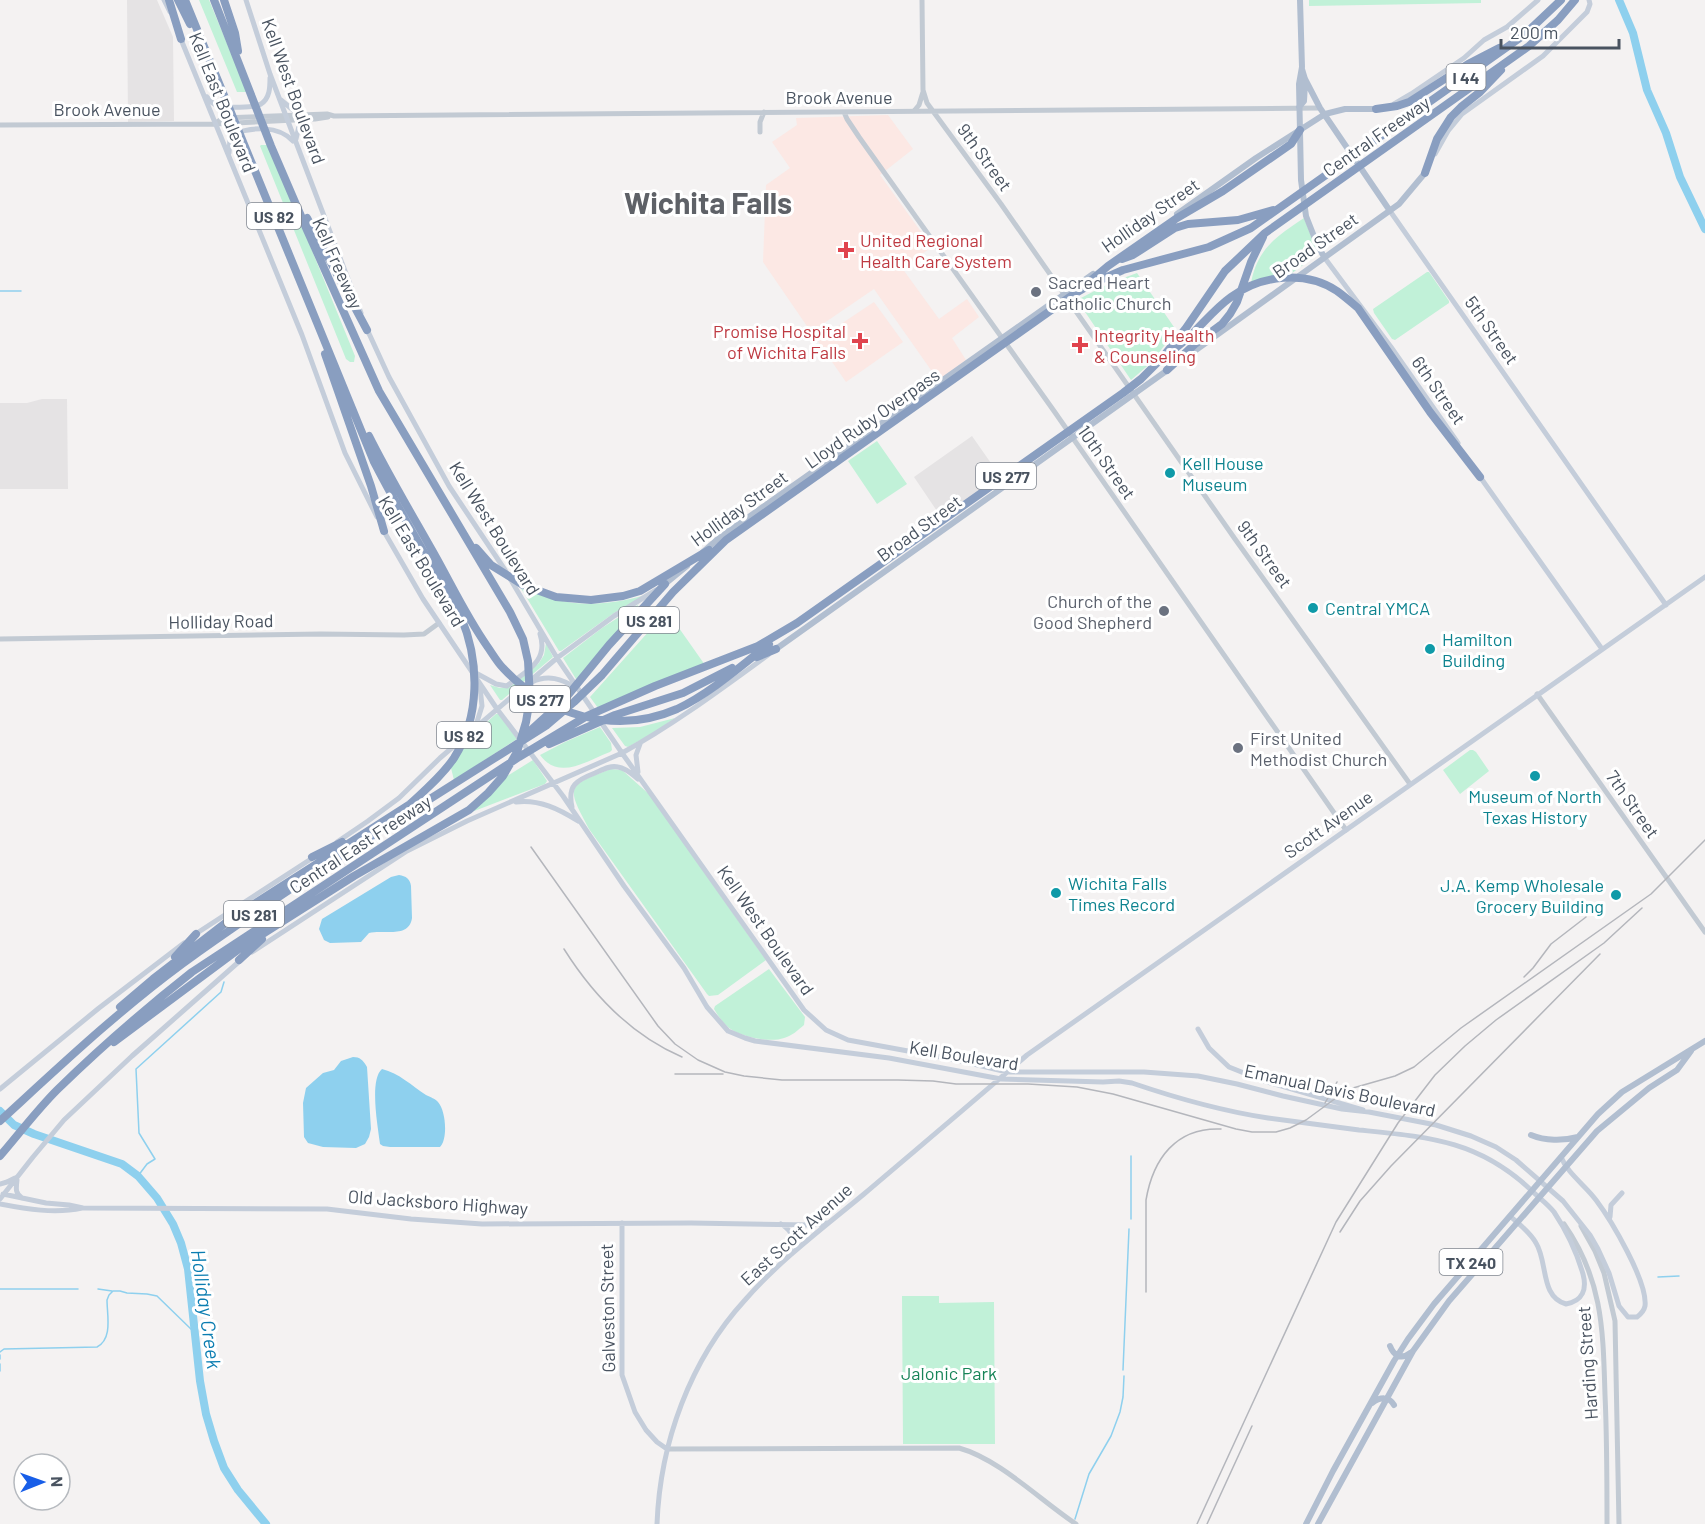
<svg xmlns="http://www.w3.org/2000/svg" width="1705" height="1524" font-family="Barlow,sans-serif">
<rect width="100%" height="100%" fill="#f4f2f2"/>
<path fill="#e5e3e4" d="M127 0H157L173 37 174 121 128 122Z
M42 399H67L68 489H0V403H27Z
M972 436 1000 476 941 517 914 477Z"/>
<path fill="#fce8e4" d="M888 115 913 149 880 175 932 247 902 268 939 319 967 299 979 317 952 338 966 360 938 380 874 289 811 332 763 262 766 185 790 168 772 142 797 125 796 118Z
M874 302 903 342 846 382 817 340Z"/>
<path fill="#c1f1d8" d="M199 0H209L247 92H237Z
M1309 0H1481V3L1309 6Z
M261 145H269L355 356 354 362H350L346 359 260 146Z
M1304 218 1318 254 1288 276 1251 283C1257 249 1277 236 1304 218Z
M1427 272H1429L1449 301V303L1395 340 1392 339 1374 313 1373 309Z
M1137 273 1176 330 1152 362 1131 380 1077 300 1110 283Z
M877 441 907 484 877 504 848 461Z
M519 585C531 590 543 596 555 599 585 608 617 603 646 595L614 613 561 651H559Z
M639 604 588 669 576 679 563 658 602 628Z
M667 611 705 665 598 708 590 697Z
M546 643 553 657 502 700H500L490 685 500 688 511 686 539 663 544 655Z
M496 714H499L517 739 454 780 451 768 467 740Z
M675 718 655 732 628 747 625 746 612 728 640 727Z
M600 727 611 743 612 750 610 752C586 761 559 781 540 755L565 742Z
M1470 750H1473L1476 752 1489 771 1460 794 1443 770Z
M533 760 547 781 545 784 469 813 507 776Z
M611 769 622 770 650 795 766 960 718 995 709 996 707 994 589 829C566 786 566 786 611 769Z
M769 969 805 1017 804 1025C798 1030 792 1036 784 1038 770 1043 741 1037 729 1028 723 1023 718 1016 714 1009L715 1006Z
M902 1296H939V1303L994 1302 995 1444H903Z"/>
<path fill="#8ed0ee" d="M399 875C406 876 410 879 411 886L412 918C409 939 383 929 369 933L361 942 330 943 324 940 319 929 322 919 391 877Z
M353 1057C360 1057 363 1060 367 1067L371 1129 369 1137 365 1144 356 1148 323 1147 308 1143 304 1137 303 1103 306 1088 323 1073 334 1070 341 1061Z
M382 1069C399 1073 412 1086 426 1095 430 1097 436 1099 438 1102 446 1111 448 1139 440 1147H390L383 1146 380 1144C378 1127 369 1080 382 1069Z"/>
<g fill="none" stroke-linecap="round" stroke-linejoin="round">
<path stroke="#8ed0ee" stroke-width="1.5" d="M0 291H21
M138 1176 147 1164 155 1159 139 1133 136 1069 221 992 224 982
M1131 1219V1156
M1658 1277 1679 1276
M0 1289H78
M98 1289 112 1291
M0 1352 4 1349 97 1347C113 1339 107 1315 107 1300L109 1295 113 1291H120L127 1293 147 1294 157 1296 194 1332
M0 1355V1359
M1123 1370 1129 1229
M0 1371V1364
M1075 1519 1089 1474 1111 1436 1120 1412 1123 1397 1124 1376"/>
<path stroke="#8ed0ee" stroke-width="8" d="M1619 0 1633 33 1647 90 1666 133 1680 177 1705 229
M0 1111 14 1125 34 1134 122 1164 138 1176 157 1198 173 1224 181 1243 188 1269 200 1381 206 1414 214 1441 224 1468 238 1490 266 1524"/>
<path stroke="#c2cad3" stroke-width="5" d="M922 0 923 90 927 103 1001 204 1235 539 1410 784
M914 111 919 105 923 92
M844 112 847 119 859 137 1054 411 1346 830
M214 124 223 118 327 114 334 116 1320 108
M0 125 214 124 315 119 328 117
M760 132V122L764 112
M0 639 321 634 404 635 424 634 439 623
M1537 694 1705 932
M1564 1224C1603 1280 1603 1330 1605 1395 1607 1438 1607 1481 1607 1524
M1581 1226 1595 1251 1604 1273 1615 1321 1619 1524
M667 1449 959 1448C999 1459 1040 1500 1076 1524"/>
<path stroke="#c4cdda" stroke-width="5" d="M164 0 170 12
M246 0 270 74 361 313
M180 37 302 335 345 453 377 517
M207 97C210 101 213 104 218 106 226 108 254 108 261 104 270 98 270 87 270 78
M281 100 293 110 305 115
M1394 104 1411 94 1464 58 1484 40 1507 27 1538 0
M296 139 299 126 308 120
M229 153 230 139 233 134C252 127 278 125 293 141
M1435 154 1448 131 1462 114 1543 56 1587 12 1590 4 1589 0
M1390 211 1666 605
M1324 257 1391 347 1458 443
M366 327 389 377 449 486 505 570 557 658 622 753 804 1010 826 1030 848 1040 957 1060 1007 1072H1144L1198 1076 1237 1084 1283 1096 1342 1109 1369 1112 1436 1125 1471 1136 1496 1147 1516 1160 1563 1201 1590 1235 1598 1249 1609 1273 1619 1306 1628 1317H1637C1641 1314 1644 1311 1645 1306 1648 1282 1611 1220 1596 1200 1585 1185 1568 1174 1561 1157
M1478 474 1602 649
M382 528 423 599 497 709 563 796 624 886 684 968 707 1007 728 1031 745 1038 755 1041 889 1058 1001 1079 1103 1082 1119 1081 1132 1083C1176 1098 1222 1111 1268 1118 1298 1122 1329 1126 1359 1130 1428 1137 1478 1140 1531 1190 1538 1197 1548 1204 1554 1212 1566 1230 1577 1253 1583 1274 1587 1289 1583 1301 1566 1304 1540 1297 1548 1262 1536 1243 1530 1232 1519 1224 1510 1216
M474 672 496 684 507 686C526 671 549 662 540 634
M532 682C548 674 562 679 576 688
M476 725 482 706 480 687
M638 772 636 755 640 744
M516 802C539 799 559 809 578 821
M572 807C567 785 577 780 595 773 602 770 610 765 618 767 626 768 632 774 638 779
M337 842 368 821 399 798 440 758 557 658 614 616 656 590
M194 935 314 857
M252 952 407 851 467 821 622 753C673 725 720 690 768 655
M1198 1029 1209 1048 1229 1067 1264 1081 1363 1110
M0 1089 99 1008 184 943
M17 1180C16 1189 15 1193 22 1198
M0 1184 7 1182 15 1178
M3 1194 46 1203 69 1205 83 1208 327 1209 411 1219 482 1224 691 1223 809 1225 827 1223
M0 1199 33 1157 64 1120 132 1056 242 959
M0 1204C26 1209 55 1214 82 1208
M1610 1217 1611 1205 1622 1193
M622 1223V1375L635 1412 646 1430 657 1442 667 1449
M781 1224C797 1234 793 1242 788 1257
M657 1524C660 1443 690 1360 745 1300 780 1260 823 1228 864 1194 918 1148 973 1102 1027 1055L1705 577"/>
<path stroke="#b1bed0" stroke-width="6" d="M1300 0 1302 67 1299 84 1301 180 1306 216 1317 244 1324 257
M1302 69 1305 79 1320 108 1390 211
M1299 107 1304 101 1305 83
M1177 214 1256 158 1325 114 1345 109H1376
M1182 360 1399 204 1425 173
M703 552 719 538 1093 274
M665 584 687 566
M776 649 1169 369
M1531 1135C1545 1141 1563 1141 1578 1137
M1390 1346C1394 1356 1401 1360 1410 1353
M1372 1403C1380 1397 1389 1396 1394 1405
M1306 1524 1333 1471 1394 1361 1408 1339 1434 1304 1598 1114 1622 1092 1705 1041
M1318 1524 1413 1351 1449 1301 1597 1131 1649 1088 1677 1070 1691 1051"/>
<path stroke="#899ec0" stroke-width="8" d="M169 0 181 39
M178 0 190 24
M224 0 235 33 238 51
M1376 109 1397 106 1409 102 1468 64 1499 48
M1425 173 1437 139 1451 117 1461 107 1480 92 1501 70
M307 218 367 330
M1122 259 1133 255 1175 228 1188 224 1238 220 1273 210
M1089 282 1108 266 1177 218 1223 191 1281 151 1291 144 1300 130
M1173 350C1180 344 1188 339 1194 332 1206 320 1217 307 1231 297 1261 275 1305 270 1337 291 1344 296 1351 302 1358 308L1430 412 1480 477
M325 354 371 486 384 531
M1167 370 1195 344 1222 324 1230 314 1237 302 1251 262 1263 237
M369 436C390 478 414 518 437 559 453 588 468 619 487 646 492 653 497 662 503 668 547 715 615 736 677 709 709 694 741 666 769 644
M476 548 491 565 523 585 556 597 591 600 623 596 640 591 709 550
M757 657 776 649
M530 731 564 700 609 645 665 584
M549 744 615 715 683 693 732 668
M312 857 342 842
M175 957 196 934
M239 960 262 939
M120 1007 153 979 232 918 410 804C425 790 442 776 454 758 480 717 480 662 461 617 452 595 437 575 425 554 407 523 390 493 374 462L185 0
M114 1042 239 949 354 876 469 810 488 793 503 776 517 752 526 722 530 698 528 661 523 639 510 612 379 391 307 230 271 146 214 0
M0 1121C59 1067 117 1012 182 964 300 879 424 803 547 725L574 702 602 675 673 592 726 540 1074 294 1091 284 1123 270 1209 247 1251 228 1524 35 1561 0
M0 1156C19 1134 37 1110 57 1090 100 1048 145 1009 192 972L519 757 587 716 655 686 758 646 797 623 1123 393 1141 379 1162 358 1186 328 1225 271 1265 233 1529 46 1558 20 1575 0"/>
<path stroke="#b4b6bc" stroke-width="1.5" d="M531 847 658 1026 675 1044 698 1060 725 1072 744 1076 782 1080H898L933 1081 956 1084H1028L1077 1087 1113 1094 1236 1129 1252 1132H1276L1290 1128 1306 1120 1340 1095 1353 1088 1395 1076 1414 1067 1461 1028 1651 894 1705 840
M564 949C593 995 631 1035 682 1057
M1524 977 1533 968 1551 944 1586 917
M675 1074H723
M1325 1103 1337 1082
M1340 1232 1360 1201 1391 1166 1600 954
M1146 1292V1200C1153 1159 1176 1127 1221 1129
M1197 1524 1336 1222 1398 1123 1435 1075 1465 1046 1496 1020 1604 943 1642 908
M1207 1524 1252 1426"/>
</g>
<g fill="#e0444e" stroke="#fff" stroke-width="2">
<path d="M843 241h6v6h6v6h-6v6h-6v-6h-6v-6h6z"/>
<path d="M857 332h6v6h6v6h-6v6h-6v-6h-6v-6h6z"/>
<path d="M1077 336h6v6h6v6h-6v6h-6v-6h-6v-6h6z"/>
</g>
<g fill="#6b7280" stroke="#fff" stroke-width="2">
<circle cx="1036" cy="292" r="6"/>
<circle cx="1164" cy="611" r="6"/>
<circle cx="1238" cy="748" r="6"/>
</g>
<g fill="#0f9aa8" stroke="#fff" stroke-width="2">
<circle cx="1170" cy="473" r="6"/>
<circle cx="1313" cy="608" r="6"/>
<circle cx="1430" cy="649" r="6"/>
<circle cx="1535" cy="776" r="6"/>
<circle cx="1056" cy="893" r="6"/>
<circle cx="1616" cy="895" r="6"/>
</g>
<g text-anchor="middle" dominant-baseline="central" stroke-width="6" stroke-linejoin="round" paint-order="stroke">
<g fill="#fff" stroke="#808790" stroke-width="1.5">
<rect x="1446.5" y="64" width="39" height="26" rx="4.5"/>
<rect x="247" y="203" width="54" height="26" rx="4.5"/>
<rect x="976" y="463" width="60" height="26" rx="4.5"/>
<rect x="619" y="607" width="60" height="26" rx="4.5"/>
<rect x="510" y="686" width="60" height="26" rx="4.5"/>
<rect x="437" y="722" width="54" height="26" rx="4.5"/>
<rect x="224" y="901" width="60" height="26" rx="4.5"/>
<rect x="1439.5" y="1249" width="63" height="26" rx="4.5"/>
</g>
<g font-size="16" font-weight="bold" fill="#495360">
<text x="1466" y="77">I 44</text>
<text x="274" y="216">US 82</text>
<text x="1006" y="476">US 277</text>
<text x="649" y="620">US 281</text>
<text x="540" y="699">US 277</text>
<text x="464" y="735">US 82</text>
<text x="254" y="914">US 281</text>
<text x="1471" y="1262">TX 240</text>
</g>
<g font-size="18" fill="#495360" stroke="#fff">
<text transform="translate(294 91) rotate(70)">Kell West Boulevard</text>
<text x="839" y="97">Brook Avenue</text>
<text transform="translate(223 102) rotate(68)">Kell East Boulevard</text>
<text x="107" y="109">Brook Avenue</text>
<text transform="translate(1376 136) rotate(-35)">Central Freeway</text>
<text transform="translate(985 157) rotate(54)">9th Street</text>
<text transform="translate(1150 215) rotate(-35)">Holliday Street</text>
<text transform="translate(1315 245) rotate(-35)">Broad Street</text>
<text transform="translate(338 263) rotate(66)">Kell Freeway</text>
<text transform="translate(1492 330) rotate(55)">5th Street</text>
<text transform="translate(1439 390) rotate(55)">6th Street</text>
<text transform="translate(872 418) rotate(-35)">Lloyd Ruby Overpass</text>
<text transform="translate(1107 462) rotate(55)">10th Street</text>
<text transform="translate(739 508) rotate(-36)">Holliday Street</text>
<text transform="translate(495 528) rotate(58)">Kell West Boulevard</text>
<text transform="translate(919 528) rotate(-36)">Broad Street</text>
<text transform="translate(1265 554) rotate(54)">9th Street</text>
<text transform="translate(422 561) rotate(59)">Kell East Boulevard</text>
<text transform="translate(221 621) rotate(-1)">Holliday Road</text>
<text transform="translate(1633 804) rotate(55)">7th Street</text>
<text transform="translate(1328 824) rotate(-35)">Scott Avenue</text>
<text transform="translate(360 844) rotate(-33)">Central East Freeway</text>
<text transform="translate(766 930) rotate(55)">Kell West Boulevard</text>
<text transform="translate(964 1055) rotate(9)">Kell Boulevard</text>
<text transform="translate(1340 1090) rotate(12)">Emanual Davis Boulevard</text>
<text transform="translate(438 1202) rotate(4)">Old Jacksboro Highway</text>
<text transform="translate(796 1234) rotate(-42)">East Scott Avenue</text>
<text transform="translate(607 1308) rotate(-91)">Galveston Street</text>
<text transform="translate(1587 1363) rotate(-94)">Harding Street</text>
</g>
<g font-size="18" fill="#be3a42" stroke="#fff" text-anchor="start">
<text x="860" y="240">United Regional<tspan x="860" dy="21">Health Care System</tspan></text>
<text x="846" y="331" text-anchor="end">Promise Hospital<tspan x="846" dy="21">of Wichita Falls</tspan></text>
<text x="1094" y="335">Integrity Health<tspan x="1094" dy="21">&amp; Counseling</tspan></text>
</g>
<g font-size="18" fill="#5b616d" stroke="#fff" text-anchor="start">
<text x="1048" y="282">Sacred Heart<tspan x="1048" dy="21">Catholic Church</tspan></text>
<text x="1152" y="601" text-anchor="end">Church of the<tspan x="1152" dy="21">Good Shepherd</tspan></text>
<text x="1250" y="738">First United<tspan x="1250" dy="21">Methodist Church</tspan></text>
</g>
<g font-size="18" fill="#0d838f" stroke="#fff" text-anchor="start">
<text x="1182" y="463">Kell House<tspan x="1182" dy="21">Museum</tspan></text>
<text x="1325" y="608">Central YMCA</text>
<text x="1442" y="639">Hamilton<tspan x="1442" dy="21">Building</tspan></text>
<text x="1535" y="796" text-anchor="middle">Museum of North<tspan x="1535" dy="21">Texas History</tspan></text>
<text x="1068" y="883">Wichita Falls<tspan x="1068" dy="21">Times Record</tspan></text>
<text x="1604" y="885" text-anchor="end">J.A. Kemp Wholesale<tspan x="1604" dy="21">Grocery Building</tspan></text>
</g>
<g font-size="18" fill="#178458" stroke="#fff">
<text x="949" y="1373">Jalonic Park</text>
</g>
<g font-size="20" font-style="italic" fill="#0b7db1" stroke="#fff">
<text transform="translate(207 1309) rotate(82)">Holliday Creek</text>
</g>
<g font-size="30" font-weight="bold" fill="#5e6167" stroke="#fff">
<text x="708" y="202">Wichita Falls</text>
</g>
</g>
<g transform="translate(42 1482) rotate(89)"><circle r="28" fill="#ffffff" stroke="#b6babf" stroke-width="1.5"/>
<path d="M0-4.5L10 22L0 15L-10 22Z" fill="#185ee8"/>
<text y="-9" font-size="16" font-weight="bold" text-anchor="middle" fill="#495360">N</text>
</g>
<path d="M1501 39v9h118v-9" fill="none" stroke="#495360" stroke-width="3"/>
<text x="1510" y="39" font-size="18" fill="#495360" stroke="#ffffff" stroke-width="4.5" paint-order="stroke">200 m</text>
</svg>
